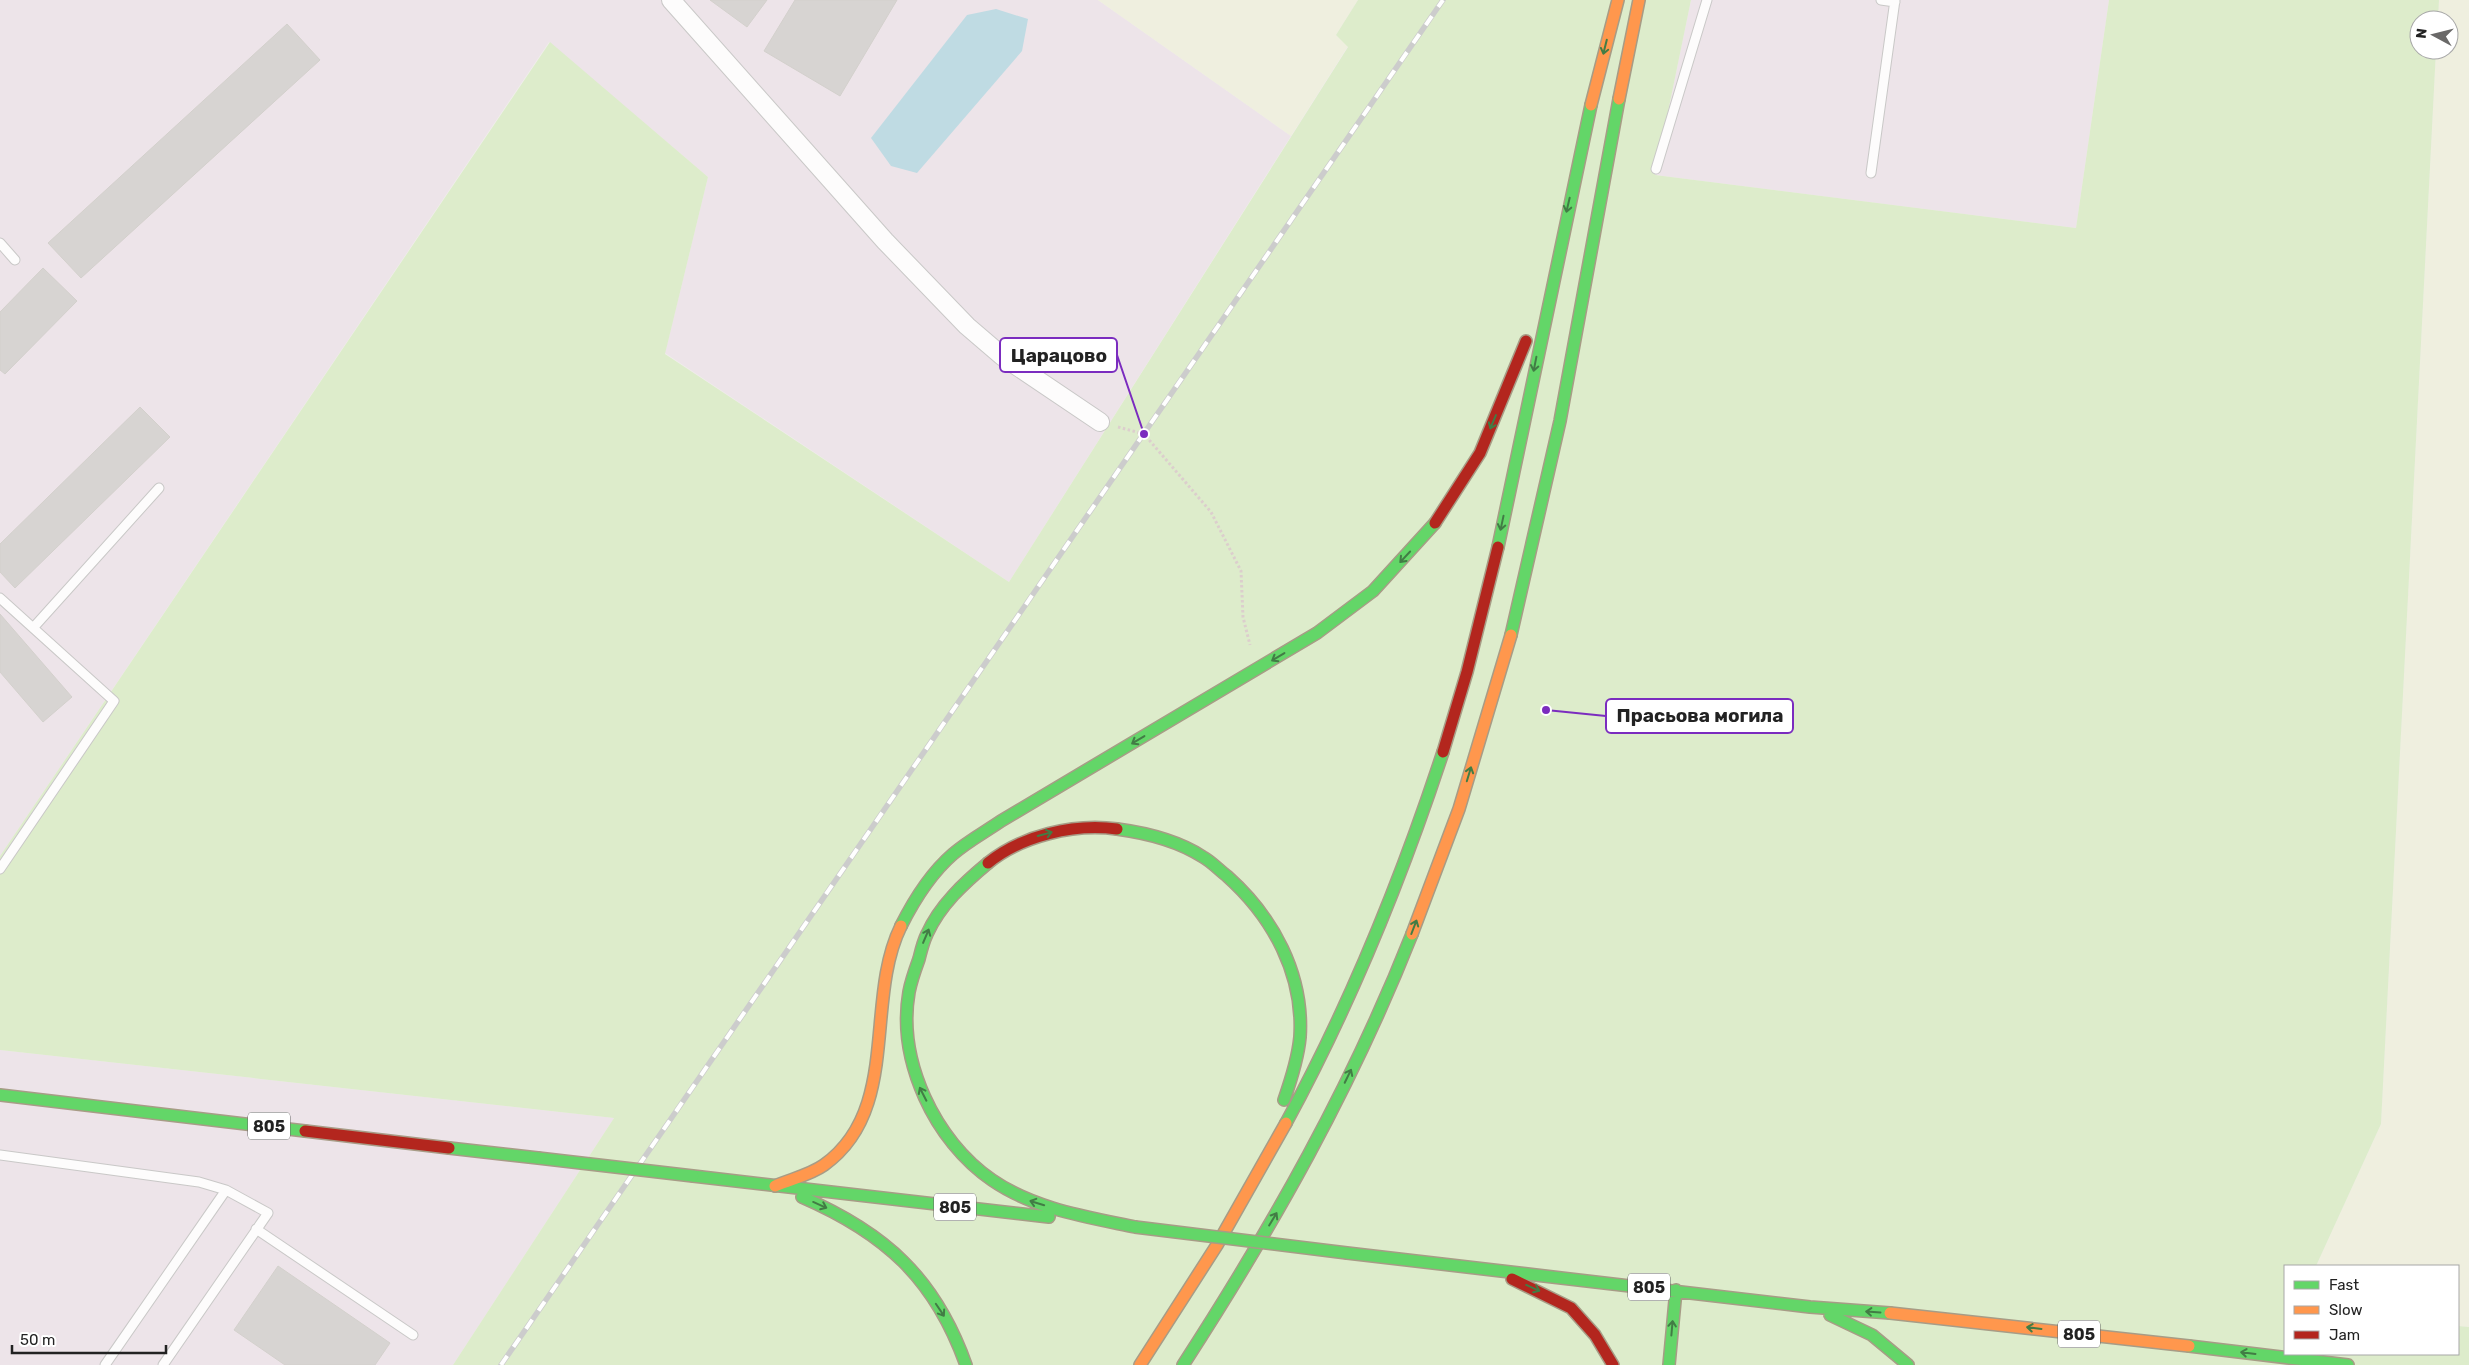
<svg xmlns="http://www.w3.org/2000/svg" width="2469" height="1365" font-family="Rubik,sans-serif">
<rect width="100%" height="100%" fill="#f0eeeb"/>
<path fill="#ede4e9" d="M0 0H1098L1291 136 1009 582 665 353 708 177 549 42 0 856Z
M1691 0H2109L2076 228 1655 175Z
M0 1050 614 1118 453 1365H0Z"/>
<path fill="#efefdf" d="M1098 0H1358L1336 35 1348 46 1291 136Z
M2439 0H2469V1327L2458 1326V1266H2316L2381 1124 2436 50H2449V20H2438Z"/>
<path fill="#ddeccb" d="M1358 0H1691L1655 175 2076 228 2109 0H2439L2438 20H2419V50H2436L2381 1124 2316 1266H2285V1354H2458V1326L2469 1327V1365H453L614 1118 0 1050V856L550 42 708 177 665 354 1009 582 1348 47 1336 35Z"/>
<path fill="#bfdbe3" d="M996 9 1028 19 1022 51 917 173 891 166 871 138 967 15Z"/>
<path fill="#d7d4d2" stroke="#d3d0cc" d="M710 0H767L747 27Z
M795 0H897L840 96 764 51Z
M287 24 320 60 81 278 48 243Z
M43 268 77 301 5 374 0 370V312Z
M140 407 170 437 15 588 0 572V544Z
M0 614 72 697 43 722 0 672Z
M278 1266 390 1343 375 1365H285L234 1330Z"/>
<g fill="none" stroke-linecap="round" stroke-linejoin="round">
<defs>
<path id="lane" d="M1881 0 1895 2
M1656 169 1707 0
M1871 173 1895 0
M0 243 15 260
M0 598 114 701 0 869
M33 628 159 488
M0 1155 199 1182 226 1190 268 1213 163 1365
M256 1229 413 1335
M105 1365 226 1190"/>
<path id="street" d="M671 0 885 241 967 326 1002 356 1100 422"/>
<path id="fast" d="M1498 547 1591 105
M1511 635 1560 421 1619 99
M1117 829C1147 833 1177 840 1203 857 1212 862 1219 870 1227 876 1273 917 1304 974 1300 1037 1298 1059 1291 1080 1284 1100
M988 863C964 883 940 905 927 934 923 942 921 951 919 959 915 970 911 981 909 992 897 1061 935 1141 992 1180 1034 1209 1087 1217 1135 1227
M901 926C914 900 931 873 953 854 968 841 985 832 1001 821L1317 633 1373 591 1435 523
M0 1095 305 1131
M1286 1123C1350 1005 1401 880 1443 752
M449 1148 538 1158
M693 1176 1049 1217
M802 1197C885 1233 935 1278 966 1365
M1347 1253 1810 1307 1890 1313
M1830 1315 1872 1335 1908 1365
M2189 1346 2348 1365
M1183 1365C1273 1226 1351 1088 1412 934
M1669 1365 1676 1290"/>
<path id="slow" d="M1619 99 1639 0
M1591 105 1618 0
M1412 934 1459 809 1511 635
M775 1186C791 1179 810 1175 824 1165 901 1110 864 1001 901 926
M1890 1313 2189 1346
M1140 1365 1217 1245 1286 1123"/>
<path id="jam" d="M1435 523 1480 453 1526 341
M1443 752 1467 672 1498 547
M988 863C1021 836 1074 823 1117 829
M305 1131 449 1148
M1512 1279 1571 1308 1595 1335 1613 1365"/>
</defs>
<use href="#lane" stroke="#c9c8c7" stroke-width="11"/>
<use href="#street" stroke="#c9c8c7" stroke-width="20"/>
<use href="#fast" stroke="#a79c86" stroke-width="14"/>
<use href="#slow" stroke="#a79c86" stroke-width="14"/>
<use href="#jam" stroke="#a79c86" stroke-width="14"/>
<path stroke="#dccecd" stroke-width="3" stroke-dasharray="2.5 2.5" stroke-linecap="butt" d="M1118 427 1144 434 1211 512 1241 571 1243 617 1250 645"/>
<use href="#lane" stroke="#fdfcfc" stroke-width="9"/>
<use href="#street" stroke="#fdfcfc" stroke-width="18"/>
<use href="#fast" stroke="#63d668" stroke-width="11"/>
<use href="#slow" stroke="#ff974d" stroke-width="11"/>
<use href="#jam" stroke="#b3261e" stroke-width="11"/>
<defs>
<path id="rail" d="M501 1365 1443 0"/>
</defs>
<use href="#rail" stroke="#ccc" stroke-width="5.5"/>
<use href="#rail" stroke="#fff" stroke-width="4" stroke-dasharray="11" stroke-linecap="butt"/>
<defs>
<path id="fast-bridge" d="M538 1158 693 1176
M1135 1227 1347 1253"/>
</defs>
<use href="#fast-bridge" stroke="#a79c86" stroke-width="14" stroke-linecap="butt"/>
<use href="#fast-bridge" stroke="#63d668" stroke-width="11"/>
</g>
<defs><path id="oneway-shaft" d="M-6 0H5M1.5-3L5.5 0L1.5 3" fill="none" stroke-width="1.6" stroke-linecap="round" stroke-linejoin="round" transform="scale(1.25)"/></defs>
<g stroke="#427c45">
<use href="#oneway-shaft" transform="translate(1605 47) rotate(104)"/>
<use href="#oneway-shaft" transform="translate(1568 205) rotate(103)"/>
<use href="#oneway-shaft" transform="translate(1535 364) rotate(101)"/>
<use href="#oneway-shaft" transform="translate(1493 422) rotate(113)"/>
<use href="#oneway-shaft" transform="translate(1502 523) rotate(102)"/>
<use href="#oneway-shaft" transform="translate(1405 557) rotate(133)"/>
<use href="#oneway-shaft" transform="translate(1278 657) rotate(149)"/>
<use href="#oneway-shaft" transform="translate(1138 740) rotate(149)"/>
<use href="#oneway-shaft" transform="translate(1469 774) rotate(-73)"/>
<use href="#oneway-shaft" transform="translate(1045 834) rotate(-15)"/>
<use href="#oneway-shaft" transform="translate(1414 927) rotate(-69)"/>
<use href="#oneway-shaft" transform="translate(926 936) rotate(-67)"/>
<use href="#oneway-shaft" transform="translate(1348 1076) rotate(-64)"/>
<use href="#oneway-shaft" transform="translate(923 1094) rotate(-117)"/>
<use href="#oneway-shaft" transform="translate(1037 1203) rotate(-163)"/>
<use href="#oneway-shaft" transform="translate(820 1205) rotate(24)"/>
<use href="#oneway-shaft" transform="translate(1273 1219) rotate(-59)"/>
<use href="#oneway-shaft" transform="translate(1533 1288) rotate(24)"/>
<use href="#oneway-shaft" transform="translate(940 1310) rotate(56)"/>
<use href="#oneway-shaft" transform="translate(1873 1312) rotate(-176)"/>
<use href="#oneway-shaft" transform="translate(1672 1328) rotate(-85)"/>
<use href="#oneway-shaft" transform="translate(2034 1328) rotate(-173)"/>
<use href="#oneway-shaft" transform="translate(2248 1353) rotate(-173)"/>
</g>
<g text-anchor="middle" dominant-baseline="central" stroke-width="4" stroke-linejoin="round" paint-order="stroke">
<g fill="#fff" stroke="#646464" stroke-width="1">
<rect x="248" y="1112.5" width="42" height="27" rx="4"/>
<rect x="934" y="1193.5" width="42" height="27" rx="4"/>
<rect x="1628" y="1273.5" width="42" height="27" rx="4"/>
<rect x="2058" y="1320.5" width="42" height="27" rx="4"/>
</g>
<g font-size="16" font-weight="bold" fill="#222">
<text x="269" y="1126">805</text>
<text x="955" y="1207">805</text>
<text x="1649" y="1287">805</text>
<text x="2079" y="1334">805</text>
</g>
</g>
<path fill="none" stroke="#7b2cbf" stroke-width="2" d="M1144 434L1117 355M1546 710L1606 716"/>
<g fill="#7b2cbf" stroke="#fff" stroke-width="2">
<circle cx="1144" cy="434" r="5"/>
<circle cx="1546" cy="710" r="5"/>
</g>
<g fill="#fff" stroke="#7b2cbf" stroke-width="2">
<rect x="1000" y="338" width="117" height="34" rx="5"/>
<rect x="1606" y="699" width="187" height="34" rx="5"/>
</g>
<g font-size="19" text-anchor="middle" font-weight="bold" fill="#222">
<text x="1059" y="362">Царацово</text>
<text x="1700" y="722">Прасьова могила</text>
</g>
<rect x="2284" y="1265" width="175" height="90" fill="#ffffff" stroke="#a7a7a7"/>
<rect x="2294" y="1281" width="25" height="8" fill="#63d668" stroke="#a7a7a7"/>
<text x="2329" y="1290" font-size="15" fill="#222222">Fast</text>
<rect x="2294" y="1306" width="25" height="8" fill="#ff974d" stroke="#a7a7a7"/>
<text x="2329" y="1315" font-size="15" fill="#222222">Slow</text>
<rect x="2294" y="1331" width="25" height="8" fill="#b3261e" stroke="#a7a7a7"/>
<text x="2329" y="1340" font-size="15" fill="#222222">Jam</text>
<g transform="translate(2434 35) rotate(277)"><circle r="24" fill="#ffffff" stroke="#a7a7a7"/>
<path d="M0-4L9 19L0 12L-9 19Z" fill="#6a6968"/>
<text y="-8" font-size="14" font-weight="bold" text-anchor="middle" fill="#222222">N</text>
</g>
<path d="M12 1345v8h154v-8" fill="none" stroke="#222222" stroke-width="2.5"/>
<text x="20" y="1345" font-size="15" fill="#222222" stroke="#ffffff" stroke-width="4" paint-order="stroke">50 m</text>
</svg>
